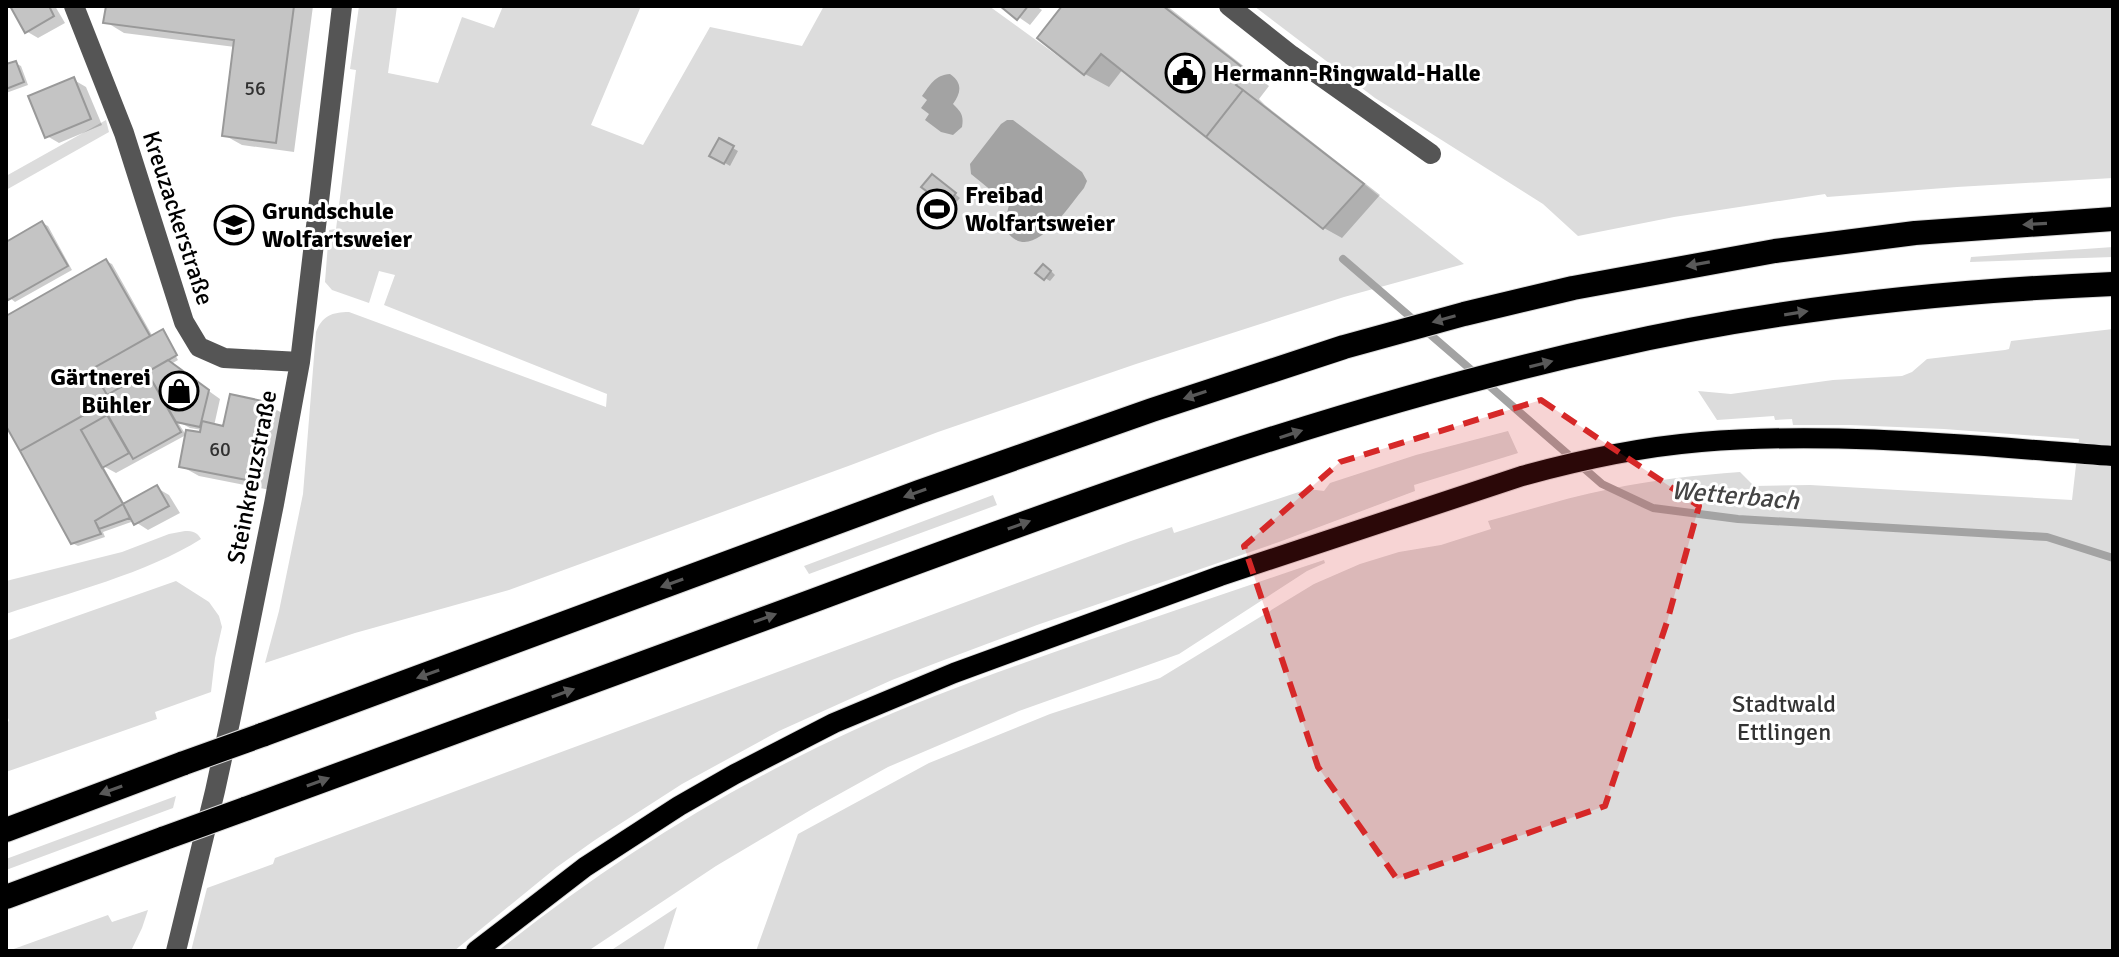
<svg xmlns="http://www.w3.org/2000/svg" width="2119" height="957" font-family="Signika,sans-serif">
<rect width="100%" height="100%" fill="#fff"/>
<path fill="#dcdcdc" d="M359 6H397L388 73 438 83 462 17 494 28 503 6H641L591 125 643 145 710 27 802 46 824 6H989L1084 75 1101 54 1323 229 1364 184 1464 264 1344 297 1136 364 938 432 851 465 509 590 355 633 265 663 279 611 303 494 316 332C322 316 332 312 349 312L606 407 607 394 384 305 395 275 379 271 369 303 332 290 325 282 329 230 336 229 356 70 350 69Z
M1254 6H2113V178L1957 187 1827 197 1825 194 1674 217 1578 236 1543 204 1375 98Z
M106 120 109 132 6 190V176Z
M2113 247V257L1970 262 1971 257Z
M2113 329V951H756L798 834 929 763 1050 714 1160 678 1314 584 1360 564 1399 552 1441 545 1491 529 1488 521C1529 510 1569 497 1610 489 1653 480 1697 475 1740 472L1754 486 1810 485 2072 500 2079 439 1944 429 1850 425H1793L1792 419 1775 420 1774 416 1717 420 1698 391 1731 394 1833 380 1902 376 1912 372 1927 359 2005 350 2009 349 2011 341Z
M1508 431 1518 453 1515 454 1414 485 1415 491 1279 542 1037 625 936 663 892 680 779 731 682 784 595 840 557 867 454 951H191L207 888 273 864 275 858 1131 541 1172 527 1174 533 1308 489 1324 491 1330 483 1416 455Z
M993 495 997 505 809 574 804 566Z
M185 531C193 531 197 532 201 539 148 573 67 593 6 614V581L122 552 169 534Z
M1324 560 1325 563 1307 571 1179 654 1019 711 888 767 814 808 716 866 588 951H498C607 864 725 789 852 731 929 696 1009 668 1089 640 1168 613 1246 586 1324 560Z
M176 581 209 602 219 616 222 627 215 658 211 692 155 712 157 719 6 772V723L9 721 6 712V641Z
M176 796 173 808 6 870V859Z
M677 907 663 951H610Z
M148 910 142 928 131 951H8L108 915 112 922Z"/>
<path fill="#a3a3a3" d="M950 74C963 83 961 93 953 104 961 112 964 115 962 127L953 135 941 132 925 120 929 114 921 108 927 100 922 96C930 85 935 75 950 74Z
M1007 120H1013L1082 172 1087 181 1084 188C1066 210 1025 275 1001 221H1005L1009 205 971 174 970 164 1001 124Z"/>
<path fill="#0003" d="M12 6H55L65 23 38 38 26 31Z
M108 6H313L294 152 242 145 224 135 235 47 124 33 106 22Z
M1003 6H1036L1042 10 1030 25Z
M1064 6H1167L1269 86 1259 99 1265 105 1380 195 1342 238 1324 228 1123 69 1109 87 1085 74 1039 38Z
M15 63 21 66 28 85 6 93V67Z
M74 80 86 87 102 125 59 143 47 136Z
M720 141 738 151 730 166 712 155Z
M937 180 960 198 952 207 947 204Z
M42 223 48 226 72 270 15 302 10 298 6 292V244Z
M106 261 112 264 153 337 163 331 165 333H163L178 360 171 364 220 399 214 426 225 428 266 404 284 414 270 490 199 476 181 466 201 435 202 430 190 428 177 421 186 435 116 473 103 466 125 505 157 488 169 495 180 513 148 530 134 521 103 532 105 537 78 546 72 543 6 424V318Z
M1049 269 1055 275 1050 281 1045 278Z"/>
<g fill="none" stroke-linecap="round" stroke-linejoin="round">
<path stroke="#a3a3a3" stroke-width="8" d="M1343 259 1415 321
M1425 330 1476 374
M1486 383 1602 484 1653 508 1738 519 2047 537 2113 558"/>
</g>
<path fill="#c4c4c4" stroke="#999" stroke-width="2" d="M10 6H49L54 16 25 33Z
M106 6H294L276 143 222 136 234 40 103 23Z
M1000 6H1028L1017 20Z
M1062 6H1163L1247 71 1236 85 1243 90 1206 137 1101 54 1084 75 1037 38Z
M16 61 24 82 6 89V64Z
M74 77 91 119 45 138 28 96Z
M1243 90 1364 184 1323 229 1206 137Z
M719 138 734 146 724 164 709 156Z
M932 174 956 193 946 206 921 187Z
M42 221 68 266 8 300 6 296V242Z
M106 259 150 336 92 369 110 400 20 451 6 426V316Z
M1043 264 1051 271 1044 280 1035 273Z
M163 329 177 355 107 395 92 369Z
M168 360 209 390 200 427 176 422 147 372Z
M147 372 181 432 133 459 102 405 110 400 107 395Z
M230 394 267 402 252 481 179 467 186 430 200 432 202 421 223 426Z
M102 405 107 415 81 430 123 504 95 521 101 534 71 544 20 451Z
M107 415 129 453 102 468 81 430Z
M157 485 169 506 134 525 123 504Z
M123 504 130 518 99 529 95 521Z"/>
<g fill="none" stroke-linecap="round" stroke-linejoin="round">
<defs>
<path id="major" d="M476 951 585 867 679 806 735 774 834 723 954 673 1220 576 1522 476C1580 460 1641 447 1701 442 1838 431 1976 446 2113 456"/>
<path id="highway" d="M262 735 919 492 1152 410 1344 347 1464 314 1573 288 1775 251 1915 233 2113 219
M245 809C435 739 625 670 815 600 1075 503 1337 407 1608 347 1773 309 1944 291 2113 284
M6 830 184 763
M6 897 165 838"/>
</defs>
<use href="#major" stroke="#dbdbdb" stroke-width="22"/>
<use href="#highway" stroke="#dbdbdb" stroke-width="26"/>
<path stroke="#555" stroke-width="20" d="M74 6 124 133 184 322 199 347 224 358 300 362
M1229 6 1291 55 1431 154
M176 951 215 791 230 722 274 504 300 362 342 6"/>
<use href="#major" stroke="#000" stroke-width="20"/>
<use href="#highway" stroke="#000" stroke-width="24"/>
<defs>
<path id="highway-bridge" d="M184 763 262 735
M165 838 245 809"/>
</defs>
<use href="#highway-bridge" stroke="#dbdbdb" stroke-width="26" stroke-linecap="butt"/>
<use href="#highway-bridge" stroke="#000" stroke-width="24"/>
</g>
<defs><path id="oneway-solid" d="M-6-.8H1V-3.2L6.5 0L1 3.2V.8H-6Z" transform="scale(2)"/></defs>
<g fill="#595959">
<use href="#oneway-solid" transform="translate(2035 224) rotate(177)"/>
<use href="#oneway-solid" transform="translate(1698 264) rotate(170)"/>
<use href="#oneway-solid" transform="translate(1796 313) rotate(-9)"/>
<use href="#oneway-solid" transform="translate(1444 319) rotate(164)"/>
<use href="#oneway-solid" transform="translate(1541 364) rotate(-14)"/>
<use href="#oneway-solid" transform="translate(1195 395) rotate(162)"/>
<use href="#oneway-solid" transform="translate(1291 434) rotate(-18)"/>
<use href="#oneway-solid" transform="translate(915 493) rotate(160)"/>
<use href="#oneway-solid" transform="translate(1019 525) rotate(-20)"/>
<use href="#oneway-solid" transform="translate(672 583) rotate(160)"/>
<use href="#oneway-solid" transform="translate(765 618) rotate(-20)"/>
<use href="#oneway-solid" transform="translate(428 674) rotate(160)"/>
<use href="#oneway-solid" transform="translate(563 693) rotate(-20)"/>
<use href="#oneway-solid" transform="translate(318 782) rotate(-20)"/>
<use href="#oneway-solid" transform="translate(111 790) rotate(160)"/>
</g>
<path fill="#d62828" fill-opacity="0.2" stroke="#d62828" stroke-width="6" stroke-dasharray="16 10" stroke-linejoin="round" d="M1541 400 1699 506 1667 622 1605 806 1397 879 1318 767 1244 546 1340 462Z"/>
<defs>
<symbol id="civic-ring" viewBox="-11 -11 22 22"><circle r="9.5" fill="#fff" stroke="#000" stroke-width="1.5"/><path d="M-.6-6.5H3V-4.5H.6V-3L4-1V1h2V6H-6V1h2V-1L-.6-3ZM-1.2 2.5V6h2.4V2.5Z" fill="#000"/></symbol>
<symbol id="stadium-ring" viewBox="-11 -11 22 22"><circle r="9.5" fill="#fff" stroke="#000" stroke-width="1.5"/><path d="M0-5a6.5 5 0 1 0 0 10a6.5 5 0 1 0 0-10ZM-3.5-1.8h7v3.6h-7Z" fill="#000"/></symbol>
<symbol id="school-ring" viewBox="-11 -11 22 22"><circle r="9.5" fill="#fff" stroke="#000" stroke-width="1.5"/><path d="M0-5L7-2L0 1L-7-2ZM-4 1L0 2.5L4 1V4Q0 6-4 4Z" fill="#000"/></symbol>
<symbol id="shop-ring" viewBox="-11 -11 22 22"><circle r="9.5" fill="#fff" stroke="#000" stroke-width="1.5"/><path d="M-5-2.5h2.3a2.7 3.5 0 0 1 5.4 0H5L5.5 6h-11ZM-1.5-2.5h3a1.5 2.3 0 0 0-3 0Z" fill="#000"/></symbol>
</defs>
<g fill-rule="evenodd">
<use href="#civic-ring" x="1163" y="51" width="44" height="44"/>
<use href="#stadium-ring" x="915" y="187" width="44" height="44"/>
<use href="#school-ring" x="212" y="203" width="44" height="44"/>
<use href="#shop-ring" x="157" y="369" width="44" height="44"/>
</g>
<g text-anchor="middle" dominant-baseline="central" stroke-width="6" stroke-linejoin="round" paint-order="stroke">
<g font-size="20" fill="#313131">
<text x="255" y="88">56</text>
<text x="220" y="449">60</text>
</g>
<g font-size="24" font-weight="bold" fill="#000" stroke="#fff" text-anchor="start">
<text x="1213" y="73">Hermann-Ringwald-Halle</text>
<text x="965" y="195">Freibad<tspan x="965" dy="28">Wolfartsweier</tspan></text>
<text x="262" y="211">Grundschule<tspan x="262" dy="28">Wolfartsweier</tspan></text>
<text x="151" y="377" text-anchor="end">Gärtnerei<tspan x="151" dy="28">Bühler</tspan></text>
</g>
<g font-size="24" fill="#000" stroke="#fff">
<text transform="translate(178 218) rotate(72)">Kreuzackerstraße</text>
<text transform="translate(252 477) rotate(-79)">Steinkreuzstraße</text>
</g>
<g font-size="24" fill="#333" stroke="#fff">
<text x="1784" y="704">Stadtwald<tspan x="1784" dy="28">Ettlingen</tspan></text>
</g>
<g font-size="26" font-style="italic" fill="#444" stroke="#fff">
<text transform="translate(1735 496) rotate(5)">Wetterbach</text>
</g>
</g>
<rect width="2119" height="957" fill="none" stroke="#000000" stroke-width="16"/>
</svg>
